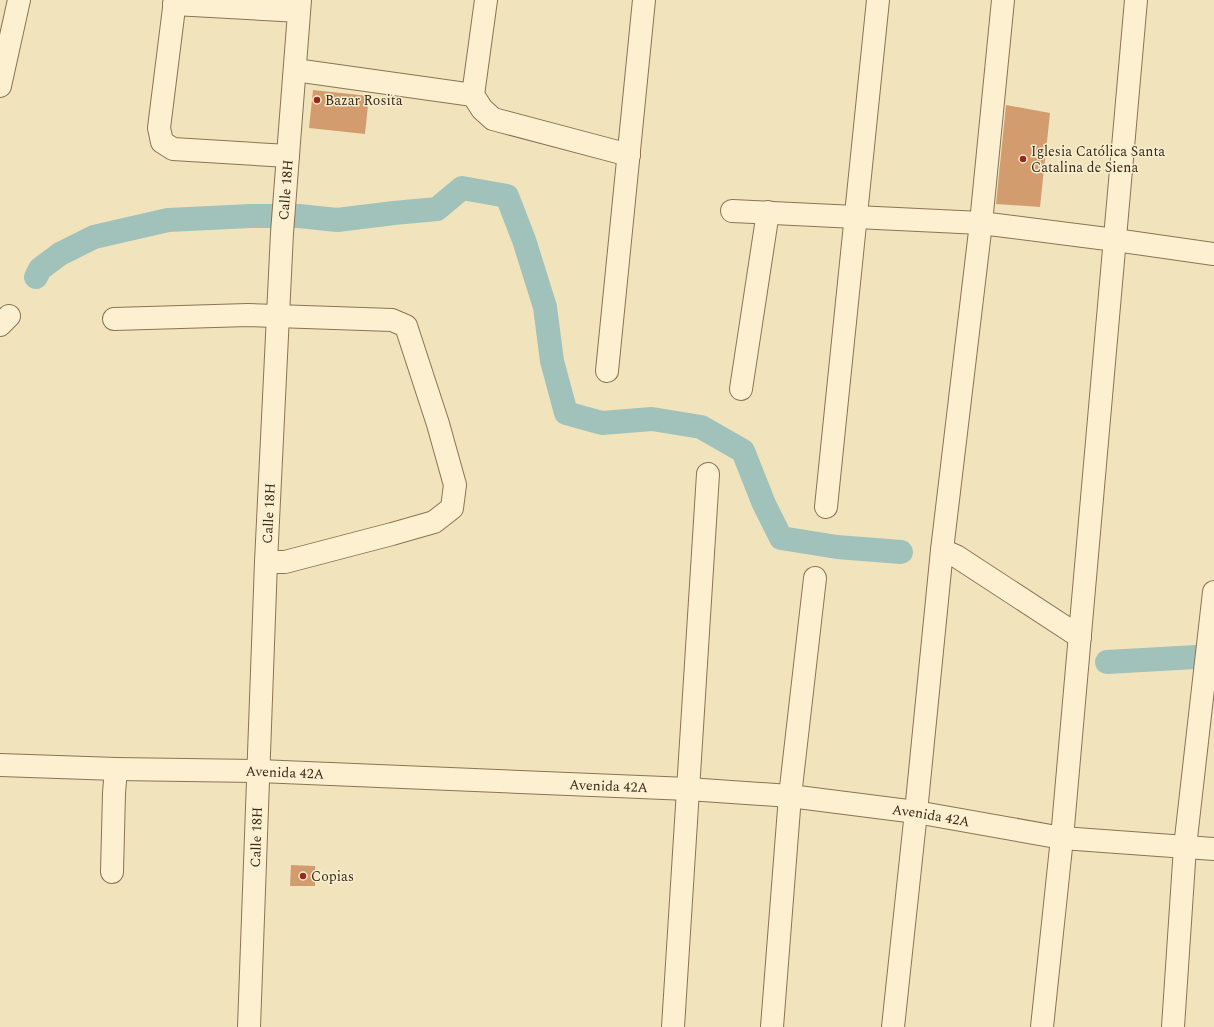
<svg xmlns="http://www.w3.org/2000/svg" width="1214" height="1027" font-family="Spectral,serif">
<rect width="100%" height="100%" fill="#f1e4bd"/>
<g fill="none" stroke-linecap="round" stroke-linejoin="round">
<path stroke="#a1c2ba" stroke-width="24" d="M36 277 40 269 60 254 94 237 168 220 251 216H299L337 220 394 213 437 209 462 188 507 196 524 240 545 307 552 361 566 413 602 423 652 419 701 427 743 451 764 504 781 538 837 547 901 552
M1107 662 1214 656"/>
</g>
<path fill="#d39c6f" d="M313 90 369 96 365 134 309 128Z
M1006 105 1050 113 1040 207 996 204Z
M291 865 315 866V886H290Z"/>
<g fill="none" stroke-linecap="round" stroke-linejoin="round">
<defs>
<g id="minor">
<path d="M175 0 159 128 162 142 173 149 288 156"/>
<path d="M174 4 299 11"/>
<path d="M295 70 473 95 486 0"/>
<path d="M0 86 19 0"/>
<path d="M473 95 482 109 493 119 629 155"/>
<path d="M732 211 981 223 1115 240 1214 254"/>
<path d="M114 319 248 315 392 320 406 326 438 424 455 485 452 508 434 522 392 534 285 562H266"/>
<path d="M0 325 9 316"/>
<path d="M607 371 644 0"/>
<path d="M741 389 768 212"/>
<path d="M826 507 878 0"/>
<path d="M942 550 981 223 1003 0"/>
<path id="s1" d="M0 765 116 769 259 771 688 789 790 796 916 812 1062 838 1214 849"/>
<path d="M112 872 114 793 116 769"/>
<path id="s2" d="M249 1027 266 562 282 233 300 0"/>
<path d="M673 1027 708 474"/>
<path d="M772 1027 790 796 815 578"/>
<path d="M893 1027 916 812 942 550 956 556 1080 637"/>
<path d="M1042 1027 1062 838 1136 0"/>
<path d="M1173 1027 1185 847 1214 592"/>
</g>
</defs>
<use href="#minor" stroke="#8a7354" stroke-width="24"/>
<use href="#minor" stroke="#fcf0d0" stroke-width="22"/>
</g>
<g fill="#9e2420" stroke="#f8edcd" stroke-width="1.5">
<circle cx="317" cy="100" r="4"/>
<circle cx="1023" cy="159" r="4"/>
<circle cx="303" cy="876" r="4"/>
</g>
<g text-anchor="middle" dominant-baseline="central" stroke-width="3" stroke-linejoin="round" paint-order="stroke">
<g font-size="14" fill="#382a1b" stroke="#f8edcd" text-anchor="start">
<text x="325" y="100">Bazar Rosita</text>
<text x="1031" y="151">Iglesia Católica Santa<tspan x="1031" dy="16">Catalina de Siena</tspan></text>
<text x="311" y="876">Copias</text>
</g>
<g font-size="14" fill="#382a1b" stroke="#f8edcd">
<text stroke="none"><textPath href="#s2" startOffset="838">Calle 18H</textPath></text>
<text stroke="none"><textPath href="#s2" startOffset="514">Calle 18H</textPath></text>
<text stroke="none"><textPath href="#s1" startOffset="285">Avenida 42A</textPath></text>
<text stroke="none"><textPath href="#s1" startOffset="609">Avenida 42A</textPath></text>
<text stroke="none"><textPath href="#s1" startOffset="933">Avenida 42A</textPath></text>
<text stroke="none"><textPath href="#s2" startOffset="190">Calle 18H</textPath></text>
</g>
</g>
</svg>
